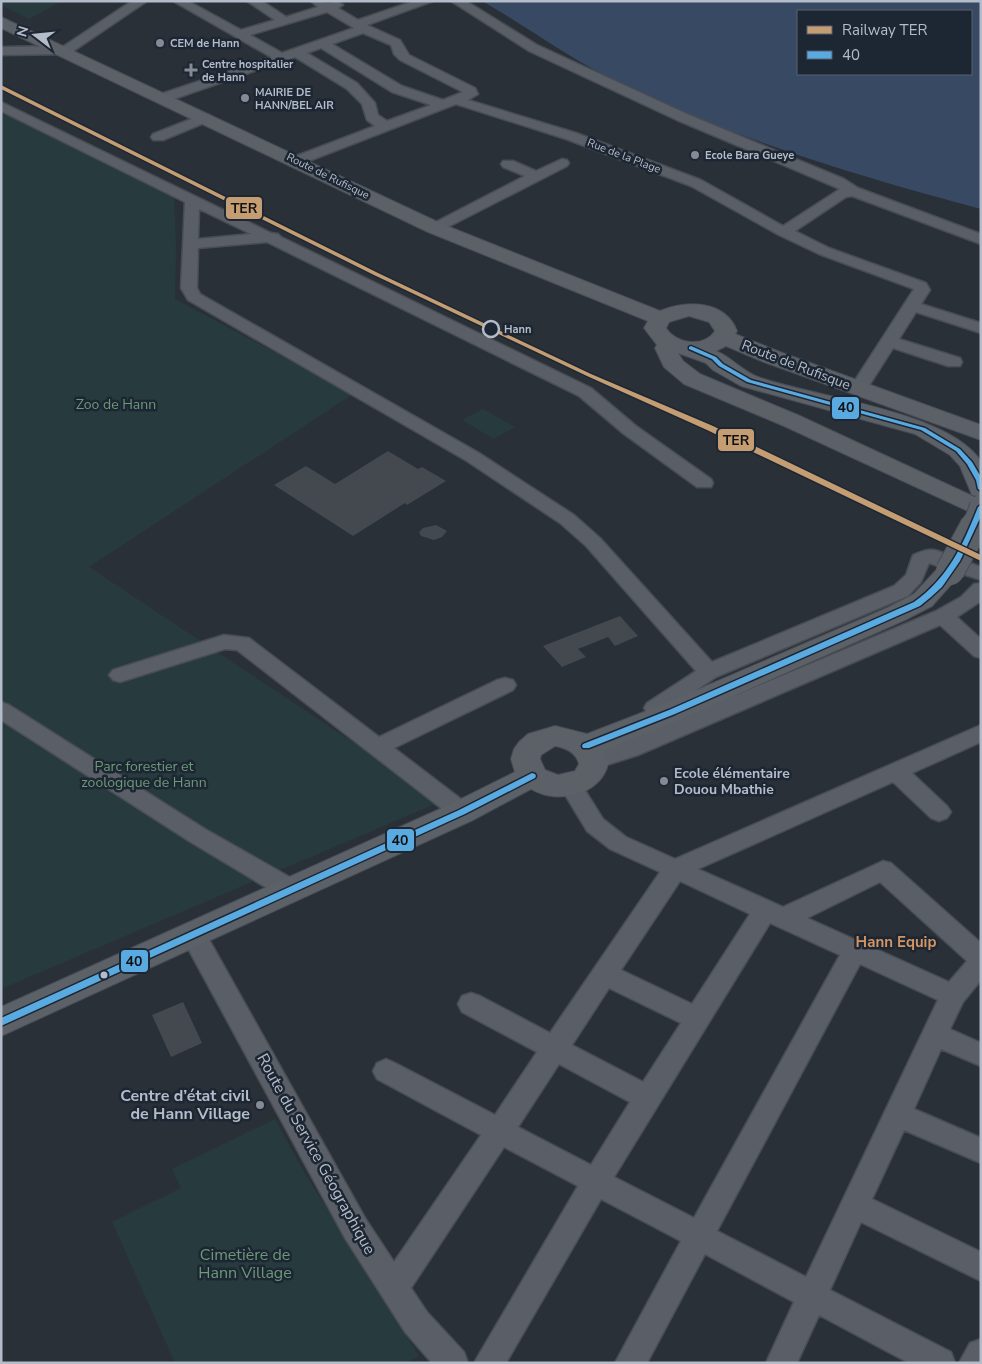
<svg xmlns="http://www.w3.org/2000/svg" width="982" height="1364" font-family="'Nunito Sans',sans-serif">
<rect width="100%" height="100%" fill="#2a3038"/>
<path fill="#273a3e" d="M1 1H62L29 19 1 5Z
M1 111 174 197 176 246 175 299 353 394 89 567 442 801 1 989Z
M483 409 515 427 494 439 462 420Z
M275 1119 301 1167 419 1356 406 1363H175L112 1222 181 1188 172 1169Z"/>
<path fill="#384963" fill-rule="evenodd" d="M482 1H981V209C853 175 724 136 606 76 563 54 524 25 482 1ZM798 11H971V74H798Z"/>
<path fill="#444950" d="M388 451 418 469 422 467 446 481 407 505 405 503 353 536 274 485 306 466 335 484Z
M436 525 447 531 442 537 434 540 421 536 419 532 423 528Z
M620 616 638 636 615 646 608 637 578 649 586 657 562 667 543 646Z
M183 1002 202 1043 171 1057 152 1015Z"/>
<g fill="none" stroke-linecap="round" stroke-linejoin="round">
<defs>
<path id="minor" d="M132 1H147L69 54 1 55V47L64 46Z
M173 1H188L241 30 275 20 247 1H262L286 17 318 7 311 1 330 3 337 1 343 5 338 8 358 20 414 1H433L367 25 400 40 409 55 475 88 478 94 468 100 576 133 701 180 783 226 840 189 677 120 529 51 451 1H466L537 45 687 114 844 179 858 188 981 234V244L852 196 846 197 795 231 829 248 926 283 930 290 921 304 981 323V333L916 312 899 339 960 358 962 362 960 366H948L893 348 865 392H853L850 388 914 289 819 254 779 235 691 186 566 139 456 104 301 164H291L289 161 291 158 375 126 367 120 362 104 347 89 295 57 168 101H158L156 98 158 95 271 57ZM327 12 354 28 282 53 250 35ZM363 33 391 45 394 54 400 60 463 92 443 100 402 86 332 44ZM321 48 392 92 431 105 387 121 378 115 375 103 357 83 307 53Z
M1 102 271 233 278 234 281 237 591 388 636 426 711 479 713 483 711 487H697L624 434 579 396 267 242 198 248 197 288 200 294 479 453 574 515 600 538 712 662 894 586 906 575 913 555C922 551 929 548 938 551L981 567V580L929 563 921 582 908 596 716 677 667 710 671 716 668 721 660 724 652 721 644 708 647 703 696 671 586 546 560 523 467 461 188 300 181 288 185 202 1 111ZM199 209 251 234 198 239Z
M204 114 209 115 211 118 209 121 163 140H153L151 137 153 134Z
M562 159 567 160 569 163 567 166 440 231 435 233 427 228 430 225 525 176 503 167 501 164 503 161H513L536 171Z
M981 583V601L957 617 981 639V658L974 656 940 625 638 755 594 769 586 767 583 761 586 755 622 743 936 611 961 597 974 584Z
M224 635 249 638 379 737 497 680 505 678 513 680 516 685 513 690 394 748 470 806 474 812 470 818 462 821 454 818 237 650 225 649 120 682 113 680 109 675 113 670Z
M1 702 9 705 205 829 300 883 303 890 300 897 291 899 282 897 189 841 1 720Z
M981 725V742L912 773 947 806 951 812 947 818 939 821 931 818 893 782 698 869 783 907 883 861 891 863 981 943V980L963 1002 950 1029 981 1043V1066L941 1049 914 1109 981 1138V1163L904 1130 872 1199 981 1252V1281L861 1222 830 1290 951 1352 955 1363H909L819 1315 797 1363H766L794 1302 705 1254 647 1363H615L681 1241 601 1199 506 1363H474L578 1186 504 1147 411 1288 427 1312 464 1352 468 1363H432L405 1332 345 1238 184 941 181 934 184 927 193 924 202 927 365 1218 394 1262 481 1135 377 1079 373 1071 377 1063 386 1059 395 1063 495 1115 537 1052 462 1012 458 1004 462 996 471 993 480 996 550 1033 660 872 610 849 587 831 559 785 562 779 570 777 578 779 603 819 626 837 675 859ZM680 881 750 914 692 1004 621 970ZM880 882 967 961 949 982 807 918ZM770 923 840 955 694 1218 614 1177ZM860 964 938 1000 806 1277 717 1231ZM609 988 681 1023 643 1082 572 1045ZM559 1064 630 1102 591 1165 518 1127Z
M981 1339V1363H959L970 1343Z"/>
<path id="major" d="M1 17 442 224 660 311C686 300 725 300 737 331L735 334 780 352 981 425V440L764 362 726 346 716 351C731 357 742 371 758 377 817 398 946 410 981 461V497L972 495 960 466 950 455 915 434 741 386 713 370 706 363 678 353 683 361 700 374 800 416 981 500V517L784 426 684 384 664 367 655 348 657 345 644 328 648 321 428 232 1 28ZM689 316 709 322 715 331C704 348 676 344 666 328L669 322Z
M950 563 959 565 963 571 932 606 905 620 682 719 603 751 608 764C601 795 557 805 531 789L473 820 1 1036V1007L451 804 515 772 511 759 514 749 519 742 528 734 555 726 587 734 662 705 887 608 914 594 941 565ZM555 746C566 748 576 752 579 764L575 771 558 775 545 770 540 759 541 755Z"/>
</defs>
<use href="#minor" stroke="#484c53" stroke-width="3"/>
<use href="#major" stroke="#484c55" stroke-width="2"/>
<use href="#minor" fill="#5a5e66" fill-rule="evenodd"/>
<use href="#major" fill="#5c6168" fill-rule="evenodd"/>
<defs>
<path id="major-bridge-far1" d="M974 526 981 506"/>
<path id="major-bridge" d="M950 571 975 525"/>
</defs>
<use href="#major-bridge-far1" stroke="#484c55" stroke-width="24" stroke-linecap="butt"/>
<use href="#major-bridge" stroke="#484c55" stroke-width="30" stroke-linecap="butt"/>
<use href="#major-bridge-far1" stroke="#5c6168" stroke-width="22"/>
<use href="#major-bridge" stroke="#5c6168" stroke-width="28"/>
<defs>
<path id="bus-1" d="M691 346 716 357 723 364 751 380 925 428 960 449 972 462 981 477V491L978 489 976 480 967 464 956 451 921 430 747 382 719 366 712 359 689 349V347Z
M981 505V516L960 561 942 587 931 597 920 606 675 714 589 748H583L582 746 583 744 669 710 914 602C948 578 963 545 978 507Z
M532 773 535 774 536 776 535 778 465 814 1 1026V1018L459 810Z"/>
</defs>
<use href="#bus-1" stroke="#1d2633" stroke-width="3"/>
<use href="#bus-1" fill="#59aae1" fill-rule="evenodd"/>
<defs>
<path id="rail-1" d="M1 85 378 273 591 374 713 426 981 555V561L707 430 587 376 374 275 1 89Z"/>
</defs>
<use href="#rail-1" stroke="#1d2633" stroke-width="3"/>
<use href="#rail-1" fill="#c49d72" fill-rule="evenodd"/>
</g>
<g fill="#848b96" stroke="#1d2633" stroke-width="2">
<circle cx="160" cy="43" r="5"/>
<path d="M188.5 62.5h5v5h5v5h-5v5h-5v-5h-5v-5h5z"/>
<circle cx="245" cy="98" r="5"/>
<circle cx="695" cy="155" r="5"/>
<circle cx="664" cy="781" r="5"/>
<circle cx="260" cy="1105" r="5"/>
</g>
<circle fill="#1d2633" stroke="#b4bcc9" stroke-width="2.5" cx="491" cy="329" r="8"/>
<circle fill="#b4bcc9" stroke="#1d2633" stroke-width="2" cx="104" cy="975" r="4.5"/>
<g text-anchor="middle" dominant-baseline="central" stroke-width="5" stroke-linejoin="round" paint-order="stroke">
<g font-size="11" font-weight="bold" fill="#b4bcc9" stroke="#1d2633" text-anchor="start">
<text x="170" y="43">CEM de Hann</text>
<text x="202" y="64">Centre hospitalier<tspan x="202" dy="13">de Hann</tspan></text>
<text x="255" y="92">MAIRIE DE<tspan x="255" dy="13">HANN/BEL AIR</tspan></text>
<text x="705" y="155">Ecole Bara Gueye</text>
</g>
<g font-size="11" fill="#b4bcc9" stroke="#1d2633">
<text transform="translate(624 156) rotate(21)">Rue de la Plage</text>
<text transform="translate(328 176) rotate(26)">Route de Rufisque</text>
</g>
<g font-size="11" font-weight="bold" fill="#b4bcc9" stroke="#1d2633" text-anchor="start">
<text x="504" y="329">Hann</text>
</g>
<g font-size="14" fill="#b4bcc9" stroke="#1d2633">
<text transform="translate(796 365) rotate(21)">Route de Rufisque</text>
</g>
<g font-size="14" fill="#6b9a76" stroke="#1d2633">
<text x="116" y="404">Zoo de Hann</text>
<text x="144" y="766">Parc forestier et<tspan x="144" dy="16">zoologique de Hann</tspan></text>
</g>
<g font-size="14" font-weight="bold" fill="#b4bcc9" stroke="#1d2633" text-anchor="start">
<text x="674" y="773">Ecole élémentaire<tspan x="674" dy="16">Douou Mbathie</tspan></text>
</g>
<g font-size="15" font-weight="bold" fill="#d59563" stroke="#1d2633">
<text x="896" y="942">Hann Equip</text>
</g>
<g font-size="16" font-weight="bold" fill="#b4bcc9" stroke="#1d2633" text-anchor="end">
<text x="250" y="1096">Centre d’état civil<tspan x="250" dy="18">de Hann Village</tspan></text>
</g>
<g font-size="16" fill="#b4bcc9" stroke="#1d2633">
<text transform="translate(316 1154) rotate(61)">Route du Service Géographique</text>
</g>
<g font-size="16" fill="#6b9a76" stroke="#1d2633">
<text x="245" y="1255">Cimetière de<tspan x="245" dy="18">Hann Village</tspan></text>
</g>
</g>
<g stroke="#1d2633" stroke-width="2">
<rect x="225" y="196" width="38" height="24" rx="5" fill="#c49d72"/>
<rect x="831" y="396" width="29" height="24" rx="5" fill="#59aae1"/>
<rect x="717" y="428" width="38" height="24" rx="5" fill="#c49d72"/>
<rect x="386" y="828" width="29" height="24" rx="5" fill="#59aae1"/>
<rect x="120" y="949" width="29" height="24" rx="5" fill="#59aae1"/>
</g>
<g font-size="14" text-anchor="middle" font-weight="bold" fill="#111">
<text x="244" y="213">TER</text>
<text x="846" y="412">40</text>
<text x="736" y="445">TER</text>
<text x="400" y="845">40</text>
<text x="134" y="966">40</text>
</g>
<rect width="982" height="1364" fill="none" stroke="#b4bcc9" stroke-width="5"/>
<rect x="797" y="10" width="175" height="65" fill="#1d2633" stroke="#59626f"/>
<rect x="807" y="26" width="25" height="8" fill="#c49d72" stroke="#59626f"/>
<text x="842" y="35" font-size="15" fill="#b4bcc9">Railway TER</text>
<rect x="807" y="51" width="25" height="8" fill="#59aae1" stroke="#59626f"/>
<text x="842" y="60" font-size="15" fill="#b4bcc9">40</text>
<g transform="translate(35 35) rotate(286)" stroke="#1d2633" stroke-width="4" paint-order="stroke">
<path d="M0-4L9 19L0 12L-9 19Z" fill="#b4bcc9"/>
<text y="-8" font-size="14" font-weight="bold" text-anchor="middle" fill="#b4bcc9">N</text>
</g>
</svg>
